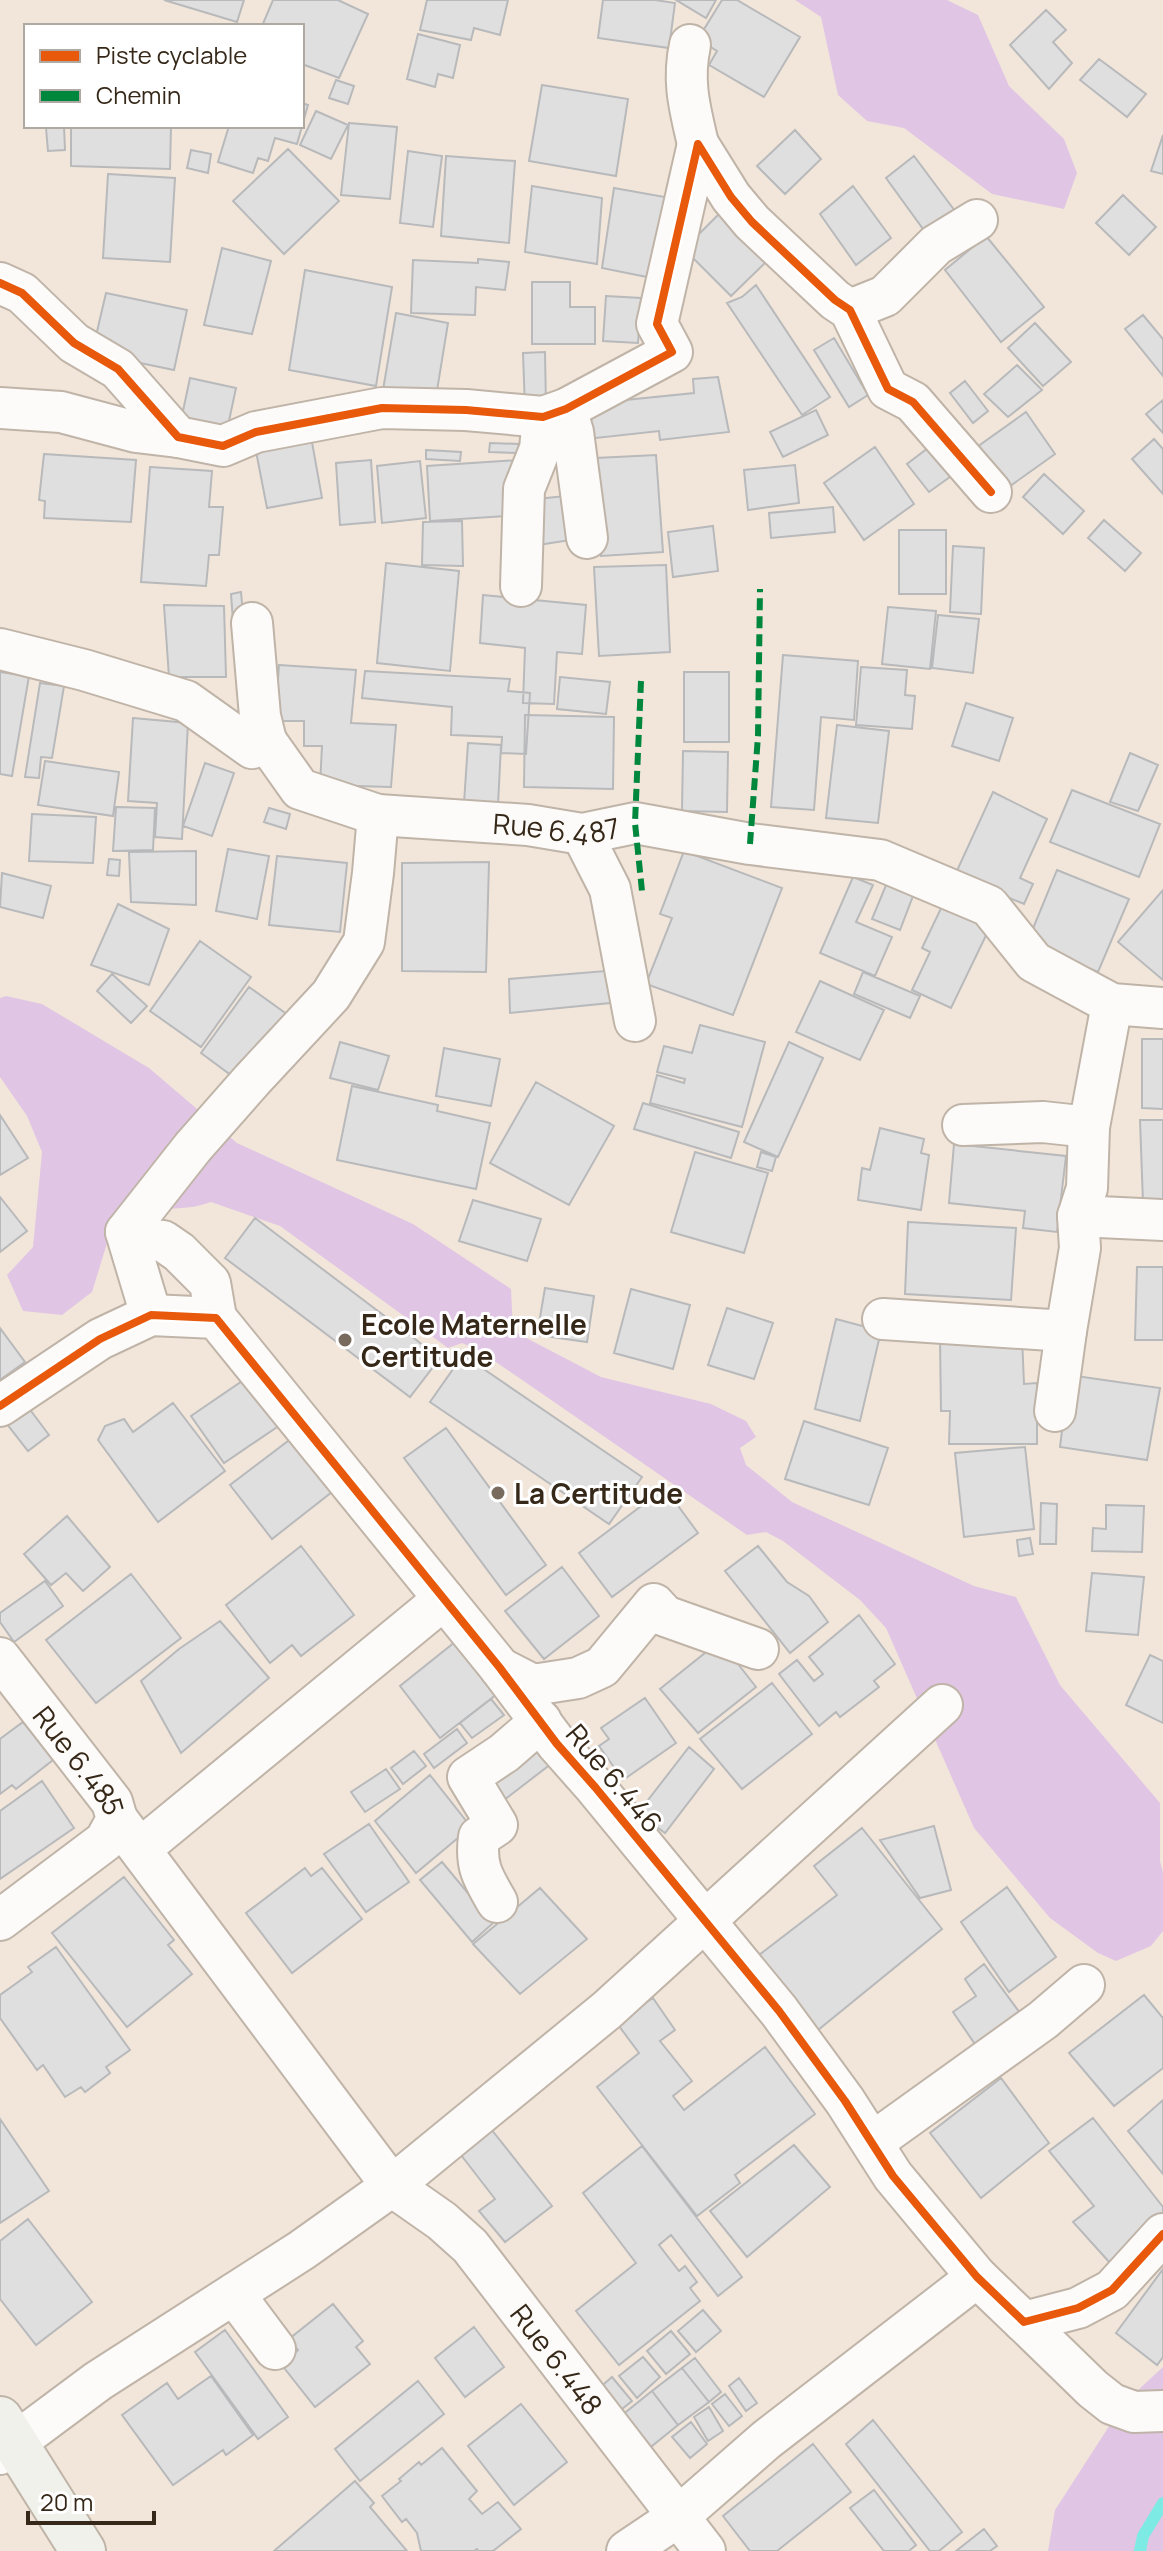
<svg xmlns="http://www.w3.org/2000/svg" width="1163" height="2551" font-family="Manrope,sans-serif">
<rect width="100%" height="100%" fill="#f2e6da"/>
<path fill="#e0c6e4" d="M795 0H947L978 15 1009 86 1064 139 1077 173 1064 209 992 194 904 128 867 121 838 95 821 17Z
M6 996 42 1004 149 1068 237 1143 413 1224 511 1289 513 1331 601 1377 711 1404 746 1421 756 1437 740 1448 746 1465 792 1502 974 1586 1016 1597 1060 1685 1160 1803V1861L1163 1873V1931L1151 1946 1116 1961 1098 1953 1050 1918 974 1828 886 1628 860 1600 783 1541 766 1532 747 1535 480 1351 462 1343 448 1348 280 1226 211 1202C179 1214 150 1204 116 1214L92 1292 62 1315 23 1311 7 1275 33 1247 42 1152 27 1116 0 1077V998Z
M1163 2367V2551H1048L1055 2510 1124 2403Z"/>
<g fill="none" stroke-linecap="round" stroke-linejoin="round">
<path stroke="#7debe4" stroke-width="12" d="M1140 2551 1143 2536 1163 2503"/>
</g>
<path fill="#e0dfe0" stroke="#b8b9bb" stroke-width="2" d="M164 0H244L237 22Z
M273 0H338L368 14 339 78 302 64V26H262Z
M427 0H508L500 35 474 28 471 40 420 30Z
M603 0H655L675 3 669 48 598 38Z
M676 0H716L706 18Z
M722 0H737L800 37 764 97 709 65 717 51 698 39Z
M1046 10 1066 30 1053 42 1072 63 1049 89 1010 45Z
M418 34 460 45 453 78 438 74 435 87 407 79Z
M1099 59 1146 94 1127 117 1080 80Z
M336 80 354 86 348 104 329 98Z
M542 85 628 99 616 176 529 161Z
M302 103 308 105 297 144 275 138 268 161 258 158 253 173 218 162 229 126H302Z
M316 111 348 125 331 159 300 145Z
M349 123 397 127 390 199 341 195Z
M64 126 65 150 48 151 46 128Z
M71 126H171L170 169 71 166Z
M795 130 821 159 785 194 757 166Z
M1163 135V174L1151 171Z
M288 149 339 201 284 254 233 201Z
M191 150 211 154 208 173 187 168Z
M408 151 442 156 433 227 400 223Z
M446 156 515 161 509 243 441 236Z
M914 156 955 211 926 233 886 178Z
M108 174 175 178 170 262 103 258Z
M532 186 602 198 597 264 525 252Z
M853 186 891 238 856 265 820 214Z
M614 188 676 199 662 280 602 268Z
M1123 195 1156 227 1129 255 1096 223Z
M719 214 766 262 731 296 684 249Z
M986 236 1044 307 1001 342 945 270Z
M222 248 271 261 252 334 204 325Z
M478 259 509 262 505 290 476 287 475 315 411 313 413 260 478 263Z
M305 270 392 287 376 386 289 370Z
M532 282H570V307H595V344H532Z
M756 285 830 397 802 415 727 303 742 297Z
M106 293 187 310 174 370 92 353Z
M606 296 641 298 638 343 603 341Z
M396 313 448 323 435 403 382 396Z
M1143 315 1163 339V376L1125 329Z
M1035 323 1071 362 1043 386 1008 348Z
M834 338 868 395 849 407 814 350Z
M545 352 546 407 525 408 523 353Z
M1017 365 1042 390 1008 417 984 394Z
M718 377 729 432 660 440 659 431 587 439 586 404 694 393 693 379Z
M190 378 236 388 226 435 180 425Z
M965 381 988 411 973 423 950 393Z
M1163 400V433L1146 414Z
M816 410 828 435 783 457 770 432Z
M1026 412 1055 454 1006 489 977 447Z
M310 431 322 498 267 508 254 441Z
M1154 439 1163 449V494L1132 459Z
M490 443 519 444 518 453 489 452Z
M932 445 954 474 929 492 907 464Z
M875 447 914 504 864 540 824 483Z
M426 450 461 452 460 461 426 459Z
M44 454 136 460 131 522 44 518 45 501 39 500Z
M656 455 663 552 601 556 596 458Z
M371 460 375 522 340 525 336 463Z
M519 460 523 515 430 521 427 466Z
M420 461 426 518 382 523 377 466Z
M795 465 799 503 748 510 744 470Z
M150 467 212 471 209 507H223L219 555H209L206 586 141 582Z
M1044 474 1084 511 1063 534 1023 497Z
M575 495 577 539 538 545 537 499Z
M833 507 835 532 771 538 769 513Z
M1104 520 1141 553 1125 571 1088 538Z
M462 521 463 566 422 565 423 522Z
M713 526 718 571 673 577 668 532Z
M899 530H946V594H899Z
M953 546 984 548 981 614 950 612Z
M386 563 459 571 450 671 377 663Z
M666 565 670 652 599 656 594 567Z
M241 592 246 648H235L231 594Z
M483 595 586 605 582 654 557 652 554 704 523 703 525 648 480 643Z
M164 605 224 606 226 677H169Z
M888 607 936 611 930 669 882 664Z
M938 615 979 619 973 673 932 668Z
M783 655 858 661 854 720 821 717 814 810 771 807Z
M279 665 356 670 351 723 396 725 391 787 320 785 322 746H304V721H275Z
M861 667 907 670 905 695 915 696 912 729 856 725Z
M365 671 510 679 508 691 530 693 526 754 501 753 502 737 451 735 452 707 362 698Z
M0 672 29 676 12 776 0 774Z
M684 672H729V742H684Z
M560 677 610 682 606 714 557 709Z
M40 683 64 686 52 758 41 757 39 778 25 777Z
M966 703 1013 718 999 761 952 746Z
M525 715 614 717 613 789 524 787Z
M133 718 188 723 182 839 155 837 157 803 128 801Z
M837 725 889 731 878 823 826 818Z
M468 743 501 745 498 805 464 803Z
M683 751 728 752 727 812 682 811Z
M1130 753 1158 765 1138 811 1110 802Z
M45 761 119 772 113 816 38 805Z
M205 763 234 773 212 836 183 826Z
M1072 790 1160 824 1139 877 1050 842Z
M993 792 1047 819 1020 878 1033 884 1024 904 955 875Z
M116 807 155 808 153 850 113 851Z
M269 808 290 814 286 829 264 822Z
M32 814 96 817 93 863 29 861Z
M228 849 269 856 257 919 216 911Z
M196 851V905L131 902 129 852Z
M684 851 782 888 733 1015 646 984 672 918 660 914Z
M277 856 347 863 340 932 269 925Z
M109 859 120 860 119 876 107 875Z
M489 862 486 972 402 971V863Z
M1057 870 1129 899 1098 972 1027 943Z
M2 873 51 886 43 918 0 907Z
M853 877 873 885 856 922 892 937 875 976 820 953Z
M889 878 916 888 900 930 872 919Z
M1163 890V980L1118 942Z
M944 902 992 923 951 1008 912 990 930 952 922 948Z
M118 904 169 929 149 985 91 965Z
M200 941 251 977 201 1047 150 1011Z
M618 970 620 1002 510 1013 509 979Z
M863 972 920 996 910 1018 854 994Z
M112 974 147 1006 131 1023 97 991Z
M820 981 884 1010 860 1060 796 1032Z
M249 987 288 1015 239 1081 201 1053Z
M700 1025 765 1042 742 1127 650 1103 657 1075 684 1083 685 1079 657 1072 664 1046 692 1053Z
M1142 1039H1163V1109L1142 1108Z
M340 1042 389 1056 378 1090 330 1078Z
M789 1042 823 1058 778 1157 744 1142Z
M444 1048 500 1059 491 1106 436 1096Z
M536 1082 614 1126 569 1205 490 1163Z
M352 1086 438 1105 437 1111 490 1123 476 1189 337 1160Z
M643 1103 739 1132 731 1158 634 1129Z
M0 1115 28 1158 0 1175Z
M1140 1120H1163V1201L1143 1202Z
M880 1128 924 1139 921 1153 929 1155 921 1210 858 1200 862 1168 870 1170Z
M954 1144 1066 1156 1057 1232 1023 1228 1025 1211 949 1203Z
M695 1152 768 1173 744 1253 671 1232Z
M761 1152 776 1157 772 1171 757 1167Z
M0 1197 27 1231 0 1252Z
M473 1200 541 1219 527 1261 459 1241Z
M255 1218 440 1358 410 1397 225 1258Z
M908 1222 1016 1228 1011 1300 905 1294Z
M1137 1267H1163V1340H1135Z
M545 1288 594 1296 587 1342 537 1335Z
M631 1289 690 1305 673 1369 614 1353Z
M727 1308 773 1323 754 1379 708 1365Z
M836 1319 881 1331 860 1421 815 1409Z
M0 1328 25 1362 0 1380Z
M1022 1337 1024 1384 1037 1383V1444H949L950 1411H941L940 1338Z
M463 1355 642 1477 609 1524 430 1402Z
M254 1373 286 1421 224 1463 191 1416Z
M1069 1375 1160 1388 1147 1460 1060 1447Z
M22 1399 49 1435 28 1451 0 1415Z
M173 1403 225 1471 158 1522 98 1440 105 1426 124 1419 133 1432Z
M804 1421 888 1448 869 1505 785 1479Z
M446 1428 546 1565 506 1595 404 1458Z
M296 1435 337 1488 272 1539 230 1485Z
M1025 1447 1034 1529 964 1537 955 1453Z
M665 1488 698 1533 612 1597 579 1553Z
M1041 1503 1057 1504 1056 1544H1040Z
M1106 1505 1144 1506 1142 1552 1092 1551 1093 1528 1106 1529Z
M67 1516 110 1567 83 1591 66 1573 51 1585 24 1554Z
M1030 1538 1033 1554 1019 1556 1017 1540Z
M301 1546 354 1615 301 1656 292 1645 270 1663 226 1605Z
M758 1546 787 1582 809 1596 828 1622 790 1653 725 1571Z
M562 1567 599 1616 544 1659 505 1611Z
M1092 1573 1144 1577 1138 1635 1086 1631Z
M131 1574 181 1638 96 1703 46 1640Z
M45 1581 63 1606 14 1642 0 1622V1613Z
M859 1615 895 1664 874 1681 879 1687 840 1717 836 1712 819 1726 779 1674 797 1660 814 1681 823 1674 809 1657Z
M220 1621 269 1678 181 1753 141 1681 179 1649Z
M720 1641 756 1687 698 1733 660 1689Z
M455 1642 497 1694 440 1738 400 1686Z
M1150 1655 1163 1661V1723L1126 1705Z
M772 1683 812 1734 742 1789 700 1739Z
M645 1698 676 1743 623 1780 599 1746 609 1739 601 1728Z
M491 1699 504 1715 472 1738 460 1723Z
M23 1722 53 1760 16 1789 12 1785 0 1794V1739Z
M457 1729 467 1743 434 1768 424 1754Z
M541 1731 560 1757 504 1800 484 1775Z
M689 1747 714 1769 665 1833 638 1813Z
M414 1751 426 1766 403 1784 391 1768Z
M386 1769 400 1789 365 1812 351 1792Z
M430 1775 471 1827 416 1873 375 1821Z
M42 1781 74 1828 0 1879V1811Z
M369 1824 409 1882 366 1912 324 1854Z
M934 1826 951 1890 920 1898 880 1840Z
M862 1828 942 1929 818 2030 759 1955 837 1895 814 1866Z
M442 1862 493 1923 472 1942 420 1880Z
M305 1868 311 1876 322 1868 362 1919 292 1973 246 1913Z
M124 1877 174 1940 168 1945 192 1974 127 2027 52 1933Z
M1007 1887 1056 1957 1009 1992 961 1922Z
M540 1888 587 1939 520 1994 473 1944Z
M56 1947 130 2050 106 2067 110 2073 85 2092 81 2087 65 2097 43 2065 37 2070 0 2018V1995L32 1972 28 1967Z
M984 1964 1023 2017 979 2050 953 2012 976 1996 965 1979Z
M1144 1995 1163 2018V2068L1114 2106 1069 2053Z
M653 1998 675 2030 660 2041 692 2081 673 2096 684 2110 765 2047 815 2114 735 2175 740 2183 697 2216 597 2087 639 2053 616 2022Z
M1001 2078 1049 2143 981 2198 930 2133Z
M1163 2100V2174L1128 2131Z
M1093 2118 1163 2207V2216L1110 2263 1073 2222 1094 2206 1049 2151Z
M0 2119 49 2191 0 2223Z
M491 2129 552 2206 505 2242 479 2211 495 2199 461 2155Z
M794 2145 830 2187 747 2257 710 2211Z
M642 2146 742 2277 718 2296 671 2235 659 2245 679 2271 685 2266 697 2282 690 2288 700 2301 619 2365 576 2311 636 2263 583 2193Z
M28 2219 92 2302 36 2345 0 2299V2241Z
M1163 2269V2357L1157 2365 1116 2333Z
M333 2304 363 2341 356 2347 370 2364 315 2407 281 2364 298 2350 289 2339Z
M703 2310 721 2331 696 2352 678 2331Z
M474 2327 504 2367 465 2397 435 2358Z
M225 2330 288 2417 258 2439 195 2352Z
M671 2331 690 2354 666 2374 647 2351Z
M643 2357 660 2377 637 2398 619 2376Z
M695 2358 721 2392 709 2402 682 2368Z
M682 2368 709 2402 678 2425 652 2391Z
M211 2376 253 2435 226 2455 223 2450 173 2485 122 2415 167 2383 178 2399Z
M612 2377 632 2401 608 2420 589 2397Z
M739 2378 757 2403 746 2411 729 2386Z
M418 2381 444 2414 360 2481 335 2449Z
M652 2391 678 2425 647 2450 621 2416Z
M725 2394 742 2416 729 2426 712 2404Z
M521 2404 567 2462 514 2505 468 2446Z
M709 2407 723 2431 708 2441 694 2417Z
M873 2420 962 2532 939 2551H930L846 2444Z
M691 2422 707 2444 690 2458 672 2437Z
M813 2444 851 2492 777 2551H750L723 2516Z
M442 2448 477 2491 469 2499 482 2514 498 2502 521 2529 493 2551H478L477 2549 474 2551H421L417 2533 406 2519 402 2522 382 2496 401 2481 399 2479 419 2462 421 2465Z
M355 2481 374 2503 370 2507 407 2551H274Z
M874 2490 916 2545 909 2551H884L850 2508Z
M984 2529 997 2546 990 2551H956Z"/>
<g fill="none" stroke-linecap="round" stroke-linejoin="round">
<defs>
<g id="street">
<path d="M690 45C682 82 690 109 698 144"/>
<path d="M0 283 22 293 74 343 118 369 178 437 223 446 256 432 382 408 466 410 543 417 566 409 672 352 657 324 698 144 731 197 752 222 835 300 850 310 888 389 913 402 991 492"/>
<path d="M850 310 885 296 936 245 977 220"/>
<path d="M0 408 61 412 136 432 178 437"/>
<path d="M566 409 573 432 587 538"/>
<path d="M521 586 524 489 540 449 543 417"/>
<path d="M252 623 260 716 266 741"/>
<path id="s1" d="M0 649 84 670 186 701 252 748 266 741 300 789 378 815 528 825 582 834 635 823 750 844 880 860 989 906 1034 962 1112 1004 1163 1008"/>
<path d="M582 834 610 889 635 1021"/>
<path d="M963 1125 1043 1122 1089 1127"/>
<path d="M1078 1216 1163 1220"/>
<path d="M126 1232 149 1240 163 1241 179 1252 210 1283 216 1318"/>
<path d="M151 1315 126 1232 193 1147 252 1080 331 995 364 942 373 873 378 815"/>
<path d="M883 1319 1066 1331 1080 1248 1078 1216 1087 1188 1089 1127 1112 1004"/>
<path d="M0 1406 100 1339 151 1315 216 1318 500 1668 557 1744 595 1787 779 2011 845 2101 893 2176 977 2277 1024 2322 1078 2308 1112 2290 1163 2234"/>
<path d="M1055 1411 1066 1331"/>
<path id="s2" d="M0 1658 112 1802 117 1819 105 1841 0 1920"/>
<path d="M500 1668 533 1685 578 1678 602 1667 654 1604 665 1616 758 1649"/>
<path id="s3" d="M117 1819 392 2186 442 2221 470 2246 705 2551"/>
<path d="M140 1849 444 1599"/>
<path d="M497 1902C483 1878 475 1866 479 1837L497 1825 468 1777 504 1753 541 1721"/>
<path d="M873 2142 1043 2020 1084 1985"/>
<path d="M234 2294 275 2349"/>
<path d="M1024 2322 1093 2389 1112 2404 1134 2412 1163 2411"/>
<path d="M0 2454 98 2381 302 2250 392 2186 607 2010 942 1705"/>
<path d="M627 2551 679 2516 766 2440 977 2277"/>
</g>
<path id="secondary" d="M0 2419 83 2551"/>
</defs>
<use href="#street" stroke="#bfb4a7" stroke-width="44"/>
<use href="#secondary" stroke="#bfb4a7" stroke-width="48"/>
<use href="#street" stroke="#fdfbf9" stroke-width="40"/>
<use href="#secondary" stroke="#f0f1eb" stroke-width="44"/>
<path stroke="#00873e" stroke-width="6" stroke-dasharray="12 6" stroke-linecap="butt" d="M641 681 635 823 642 891
M750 844 758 736 760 589"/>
<defs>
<path id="cycleway" d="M0 283 22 293 74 343 118 369 178 437 223 446 256 432 382 408 466 410 543 417 566 409 672 352 657 324 698 144 731 197 752 222 835 300 850 310 888 389 913 402 991 492
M0 1406 100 1339 151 1315 216 1318 500 1668 557 1744 595 1787 779 2011 845 2101 893 2176 977 2277 1024 2322 1078 2308 1112 2290 1163 2234"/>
</defs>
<use href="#cycleway" stroke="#fff" stroke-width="13"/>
<use href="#cycleway" stroke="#e8590c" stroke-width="8"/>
</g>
<g fill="#786a5c" stroke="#fff" stroke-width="3">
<circle cx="345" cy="1340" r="8"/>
<circle cx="498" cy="1493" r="8"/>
</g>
<g text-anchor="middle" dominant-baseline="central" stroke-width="6" stroke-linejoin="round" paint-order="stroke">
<g font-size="28" fill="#362818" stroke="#fff">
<text stroke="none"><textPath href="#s1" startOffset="610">Rue 6.487</textPath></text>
<text stroke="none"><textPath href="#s2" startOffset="130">Rue 6.485</textPath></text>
<text transform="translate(615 1778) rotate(50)">Rue 6.446</text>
<text stroke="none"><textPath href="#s3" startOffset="700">Rue 6.448</textPath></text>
</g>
<g font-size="28" font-weight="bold" fill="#362818" stroke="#fff" text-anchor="start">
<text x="361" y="1324">Ecole Maternelle<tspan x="361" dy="32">Certitude</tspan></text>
<text x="514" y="1493">La Certitude</text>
</g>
</g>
<rect x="24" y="24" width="280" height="104" fill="#ffffff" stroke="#afa9a3" stroke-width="2"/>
<rect x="40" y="50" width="40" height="12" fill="#e8590c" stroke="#afa9a3" stroke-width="2"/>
<text x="96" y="64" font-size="24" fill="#362818">Piste cyclable</text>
<rect x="40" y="90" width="40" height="12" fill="#00873e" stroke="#afa9a3" stroke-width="2"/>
<text x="96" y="104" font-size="24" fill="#362818">Chemin</text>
<path d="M28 2511v12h126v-12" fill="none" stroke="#362818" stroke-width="4"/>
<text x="40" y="2511" font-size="24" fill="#362818" stroke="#ffffff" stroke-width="6" paint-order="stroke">20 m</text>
</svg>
